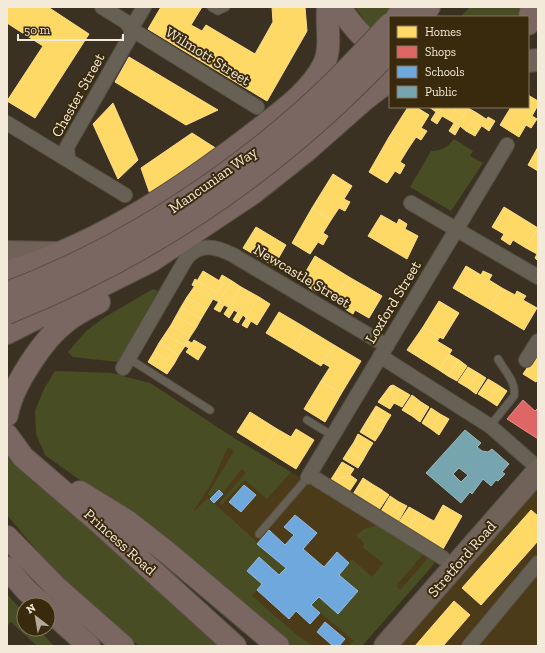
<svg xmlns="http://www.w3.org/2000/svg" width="545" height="653" font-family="'Zilla Slab',serif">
<rect width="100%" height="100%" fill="#3a3122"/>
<path fill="#4c3b18" d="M55 371 111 373 150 383 234 438 438 560 362 646H288L126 513 45 455 35 411 44 389Z
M538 468V646H390Z"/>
<path fill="#494d23" d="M355 7H392L372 31Z
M470 7H523L520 17H460Z
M454 139 473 151 470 156 483 163 451 211 410 187 431 151C441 151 447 148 454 139Z
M153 289 158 291 118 362 73 357 68 352 86 331 105 317Z
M55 371 111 373 150 383 234 438 291 472 267 499 245 480 222 505 219 503 246 473 242 469 223 492 220 490 212 498 208 494 234 451 228 447 211 484 193 512 208 498 286 568 279 575 259 558 247 571 262 584 252 596 297 635 313 646H288L126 513 45 455 36 434 35 411 44 389Z
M7 447 224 646H139L53 570 7 515Z
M379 525 425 552 396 586 400 590 428 558 434 561 433 565 362 646H347L354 641 311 605 319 597 358 591 339 575 352 559 372 577 383 563 363 548 364 543 356 535 364 529Z
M7 594 24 613V629H38L54 646H37L11 622 7 626Z"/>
<path fill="#ffd966" stroke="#fcde88" d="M7 7H48L89 34 35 118 7 101 43 46 7 23Z
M161 7H202L191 25 202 31 206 25 255 54 273 22 272 7H305L307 31 267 101 148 29Z
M129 57 218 110 186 125 115 82Z
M528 95 538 101V105L532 116 537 119 531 128 526 125 519 137 500 125 511 107H528Z
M113 103 138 160 118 179 93 124Z
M408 107H416L429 115 421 128 427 131 421 140 416 137 408 149 389 137Z
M429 107H443L434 122 431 120 436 112Z
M443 107H457L449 120 442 116 437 124 434 122Z
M457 107 468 108 452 133 449 131 454 123 449 120Z
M468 108 477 113 466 131 460 126 455 135 452 133Z
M477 113 486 119 475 136 466 131Z
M488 117 495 121 489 131 482 126Z
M192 133 217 149 150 194 141 168Z
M389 137 408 149 400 162 405 165 400 174 395 171 387 183 369 172Z
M538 147V171L528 165Z
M333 174 352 186 344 199 350 202 345 211 339 208 331 220 312 208Z
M504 207 538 228 526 248 513 240 510 245 501 239 504 234 492 227Z
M312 208 331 220 323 233 328 236 323 245 318 242 310 254 292 243Z
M381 215 397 224 399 219 407 224 405 229 418 236 407 259 368 236Z
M256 227 286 245 274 266 243 248Z
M538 228V261L535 258 537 254 526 248Z
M315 256 349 277 336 298 318 288 316 292 307 286 309 282 302 278Z
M466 266 481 275 483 271 492 275 489 280 502 288 489 309 453 288Z
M203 271 223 283 217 293 197 281Z
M222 275 232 281 219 302 213 299 223 283 219 281Z
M349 277 382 296 369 318 355 310 353 314 345 309 347 305 336 298Z
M195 279 217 293 213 299 192 285Z
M232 281 241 287 228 307 224 305 220 312 214 309Z
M194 287 213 299 207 309 187 297Z
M241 287 250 292 237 312 234 310 229 318 224 314Z
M502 288 515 295 517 291 526 296 523 300 537 308 524 330 489 309Z
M250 292 259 297 246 318 243 315 238 323 233 320Z
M187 297 207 309 201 319 181 307Z
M259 297 270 304 257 325 251 321 247 328 242 325Z
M439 301 459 313 443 339 423 327Z
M181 307 201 319 196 328 176 316Z
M279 312 306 328 293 349 266 333Z
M176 316 196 328 190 337 171 325Z
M171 325 190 337 185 346 165 334Z
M423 327 440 337 437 341 452 350 439 370 407 350Z
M306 328 334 345 321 366 293 349Z
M165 334 185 346 179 355 159 343Z
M194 340 206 347 198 360 186 352 189 348 185 346 188 341 192 343Z
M159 343 179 355 174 364 154 352Z
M334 345 361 361 341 394 321 381 330 367 323 363Z
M154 352 174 364 167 374 148 362Z
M449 354 459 360 448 376 439 370Z
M535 356 538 358V379L536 382 523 374Z
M459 360 467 366 457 381 448 376Z
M468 367 478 373 468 388 458 382Z
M478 373 486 378 476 394 468 388Z
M488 379 498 385 488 400 478 394Z
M321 381 341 394 325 422 304 409Z
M393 385 410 395 402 407 394 403 390 386Z
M498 385 507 391 497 406 488 400Z
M390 386 394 403 390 409 378 402Z
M412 395 421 402 412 416 402 410Z
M421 402 429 407 420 422 412 416Z
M376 406 391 415 386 423 371 414Z
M431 408 440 414 431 429 422 423Z
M250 412 277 429 264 449 237 432Z
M371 414 386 423 381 432 366 422Z
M440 414 449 419 439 435 431 429Z
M366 422 381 432 375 441 360 432Z
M277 429 291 437 296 429 314 440 296 469 264 449Z
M358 434 373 443 368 451 354 442Z
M354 442 368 451 363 460 348 451Z
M348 451 363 460 358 468 343 459Z
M342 462 354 469 350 475 330 481Z
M350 475 357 480 349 492 330 481Z
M363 478 372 484 363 500 353 494Z
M372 484 382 490 372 505 363 500Z
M382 490 389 495 379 510 372 505Z
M390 496 399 502 390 517 381 511Z
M399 502 407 506 398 522 390 517Z
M443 505 462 516 443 549 420 535 430 519 434 521Z
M409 507 418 512 409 528 399 522Z
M531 510 538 516V541L481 605 462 588Z
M418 512 430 519 420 535 409 528Z
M454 601 470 615 443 646H415Z"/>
<path fill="#e06666" stroke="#e68e88" d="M523 400 535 411 538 408V439L507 419Z"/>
<path fill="#6fa8dc" stroke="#97bcdb" d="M244 485 256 495 241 512 229 502Z
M219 490 223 494 214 503 210 499Z
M295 515 317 533 303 549 324 567 337 552 349 563 339 575 358 591 338 614 319 597 311 605 320 613 310 624 296 611 289 619 257 590 262 584 247 571 259 557 279 575 286 568 257 544 269 530 285 545 294 535 284 527Z
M325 622 345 639 339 646H333L317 632Z"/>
<path fill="#76a5af" stroke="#9cbabc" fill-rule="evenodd" d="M465 430 481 443 477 447 482 451 488 452 492 449 509 464 502 472 505 474 498 481 496 480 491 486 483 479 472 494 470 492 461 503 426 473ZM459 468 468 475 461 482 453 474Z"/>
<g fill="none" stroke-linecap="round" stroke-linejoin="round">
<defs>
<path id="lane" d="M211 7 218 11 226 7
M128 358 210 410
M307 420 333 436
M490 426 514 396C517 383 504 370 498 359
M259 534 308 477"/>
<path id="street" d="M102 7 126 22 131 29 257 107
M7 123 125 195
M68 159 67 147 131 35V29L144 7
M411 203 538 277
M380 356 490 426 538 468
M526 360 538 341
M123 368 186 259C199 242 216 246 233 255L387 346
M308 477 507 145
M316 479 443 558
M469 646 538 563"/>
<path id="primary" d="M528 61 538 60
M7 252 60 253
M385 646 538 471"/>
<path id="highway" d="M340 7C352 27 366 43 387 53
M397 17 405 7
M421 17 429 7
M528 24 532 7
M7 272C100 244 182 189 258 130 281 112 311 91 324 64 332 47 326 25 328 7
M7 333 151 261 253 193 306 151 365 99 390 80
M7 415C12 386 43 339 67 321 77 313 88 308 99 302
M7 435 23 457 102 525 235 646
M80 492 127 521 169 554 278 646
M7 537 56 587 123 646
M7 568 26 590 43 605
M48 609 89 646"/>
</defs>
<use href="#lane" stroke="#564f42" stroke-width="9"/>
<use href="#street" stroke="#564f42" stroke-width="16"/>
<use href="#primary" stroke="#564f42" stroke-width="24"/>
<use href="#highway" stroke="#564f42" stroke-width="24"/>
<use href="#lane" stroke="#666055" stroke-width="7"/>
<use href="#street" stroke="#666055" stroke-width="14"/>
<use href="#primary" stroke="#706159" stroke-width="22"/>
<use href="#highway" stroke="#7b6762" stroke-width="22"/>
<defs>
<path id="highway-bridge" d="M7 293C113 253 215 189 300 114 332 86 361 55 390 24
M7 313C155 254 281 167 390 51"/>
</defs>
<use href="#highway-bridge" stroke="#564f42" stroke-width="24" stroke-linecap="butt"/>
<use href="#highway-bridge" stroke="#7b6762" stroke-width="22"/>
</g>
<g text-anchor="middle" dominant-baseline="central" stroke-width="4" stroke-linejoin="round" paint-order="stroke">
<g font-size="15" fill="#f4ead9" stroke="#392a0d">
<text transform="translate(208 56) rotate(32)">Wilmott Street</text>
<text transform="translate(78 95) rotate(-61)">Chester Street</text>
<text transform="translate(213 180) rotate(-35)">Mancunian Way</text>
<text transform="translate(302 276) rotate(31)">Newcastle Street</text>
<text transform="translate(393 302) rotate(-59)">Loxford Street</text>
<text transform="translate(120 542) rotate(42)">Princess Road</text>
<text transform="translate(462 559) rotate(-49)">Stretford Road</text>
</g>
</g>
<rect width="545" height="653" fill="none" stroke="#f4ead9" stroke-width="16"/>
<rect x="389" y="16" width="140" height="92" fill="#392a0d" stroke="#84775f"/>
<rect x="397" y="26" width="20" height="12" fill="#ffd966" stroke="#84775f"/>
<text x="425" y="36" font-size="12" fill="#f4ead9">Homes</text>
<rect x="397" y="46" width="20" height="12" fill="#e06666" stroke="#84775f"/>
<text x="425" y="56" font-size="12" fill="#f4ead9">Shops</text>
<rect x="397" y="66" width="20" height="12" fill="#6fa8dc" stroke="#84775f"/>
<text x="425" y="76" font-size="12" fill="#f4ead9">Schools</text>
<rect x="397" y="86" width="20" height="12" fill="#76a5af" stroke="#84775f"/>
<text x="425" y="96" font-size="12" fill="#f4ead9">Public</text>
<g transform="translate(36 617) rotate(329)"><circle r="19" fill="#392a0d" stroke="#84775f"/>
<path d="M0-3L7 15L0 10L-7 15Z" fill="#b3a999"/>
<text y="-6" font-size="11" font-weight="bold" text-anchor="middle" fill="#f4ead9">N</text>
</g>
<path d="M18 34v6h105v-6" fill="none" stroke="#f4ead9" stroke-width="2"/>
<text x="24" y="34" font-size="12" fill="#f4ead9" stroke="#392a0d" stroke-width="3" paint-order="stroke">50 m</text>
</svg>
